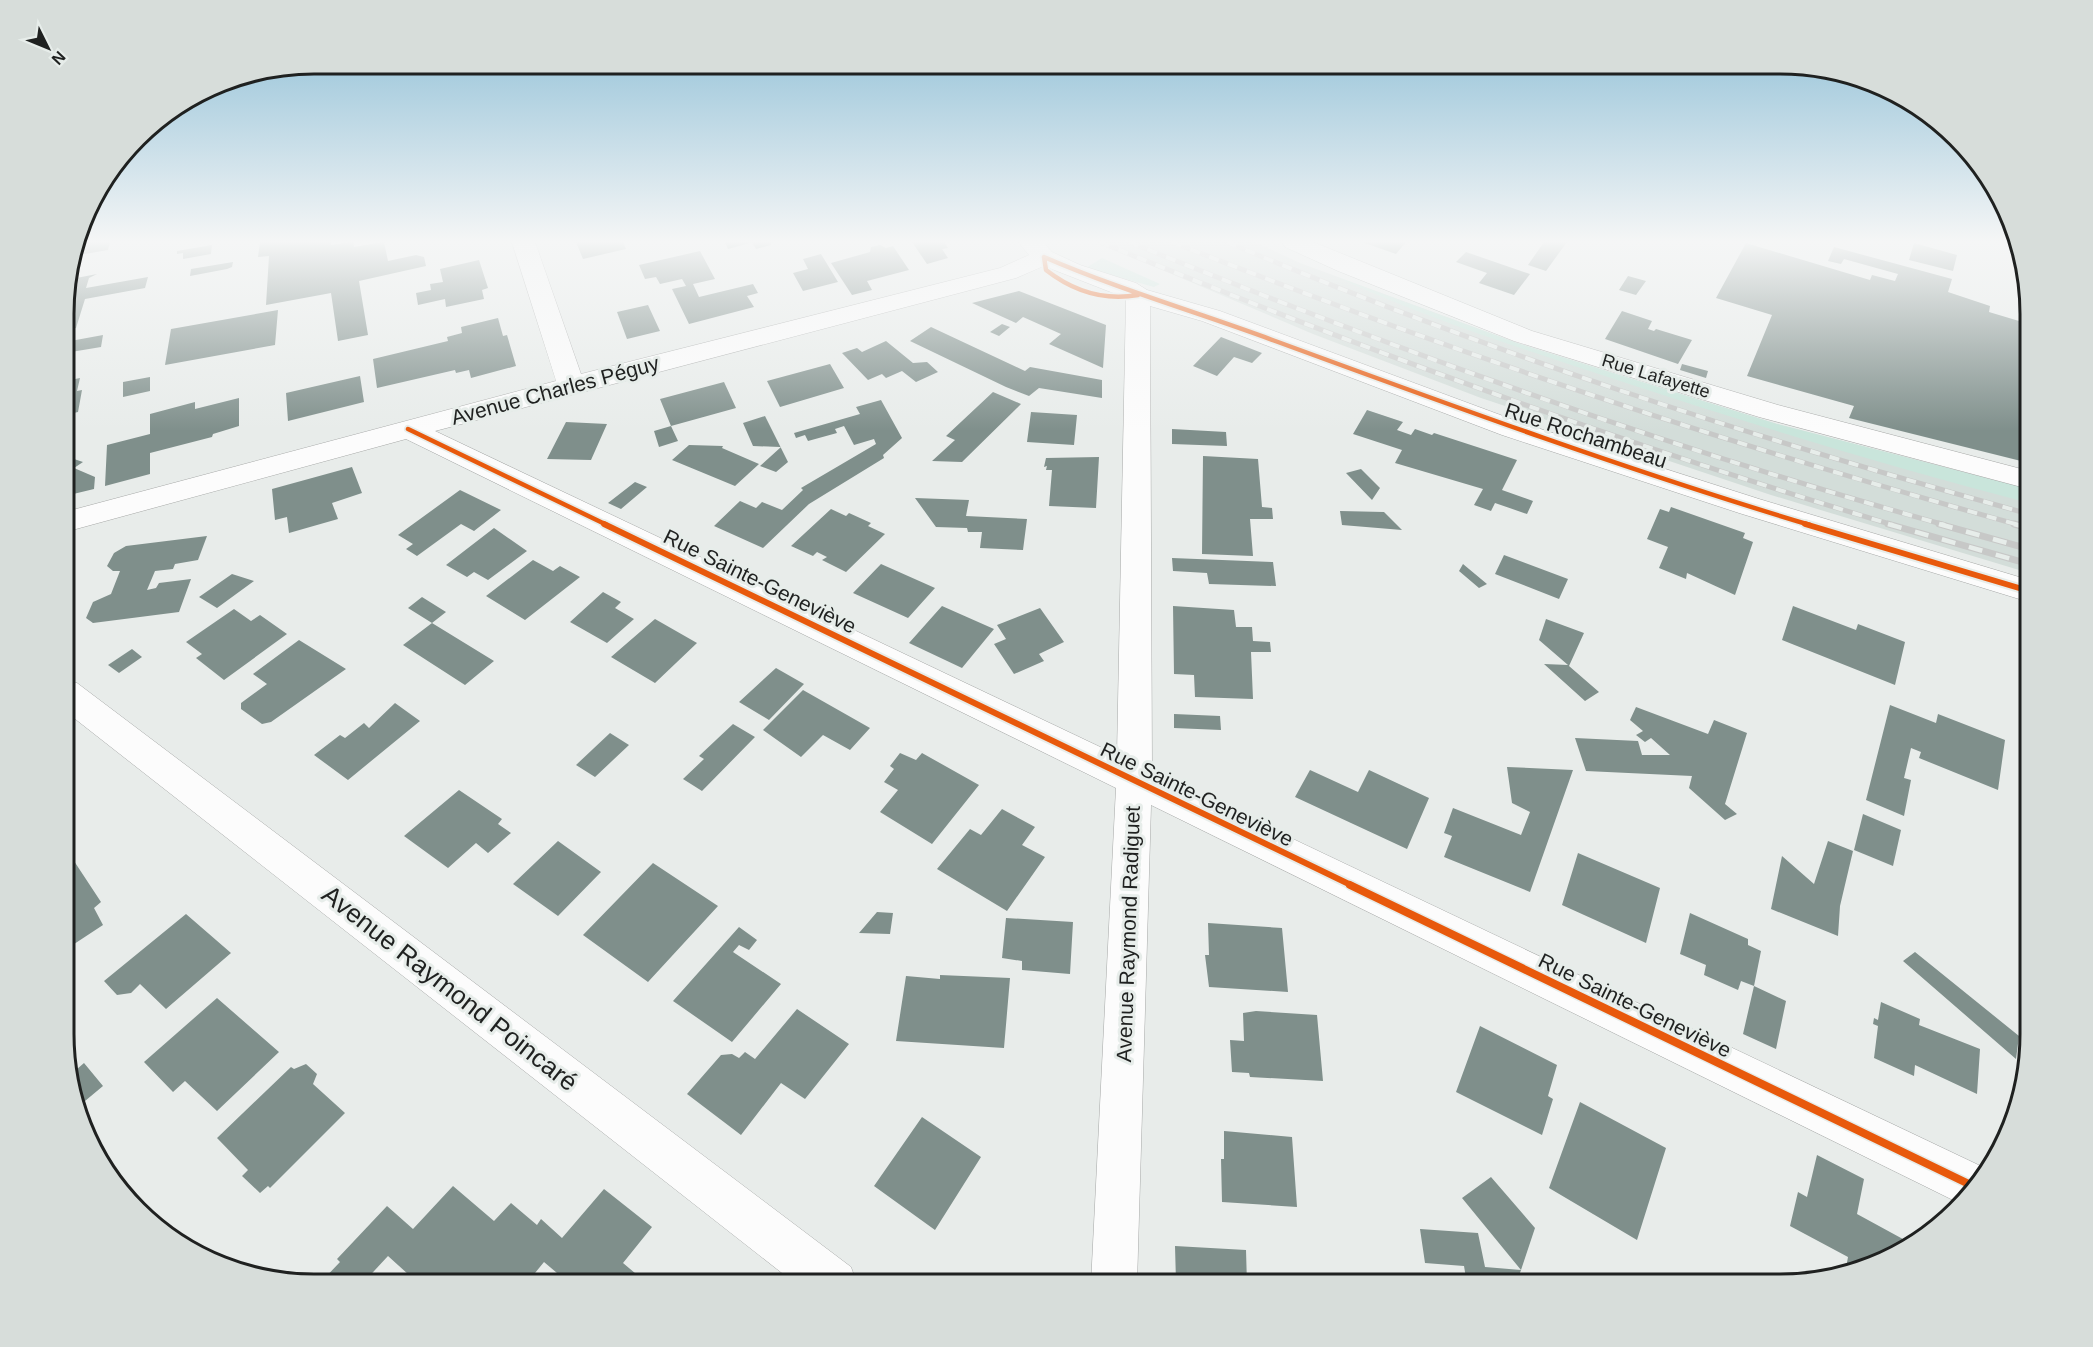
<svg xmlns="http://www.w3.org/2000/svg" width="2093" height="1347" font-family="Helvetica,sans-serif">
<rect width="100%" height="100%" fill="#e8ecea"/>
<path fill="#d3ddd9" d="M1096 242H1255L1300 263 1520 344 1777 424 2029 489V573L1771 495 1481 398 1313 334Z"/>
<path fill="#c9e5db" d="M1102 258 1160 284 1154 287 1086 268Z
M1337 277 1520 344 1777 424 2029 489V503C1891 467 1753 425 1617 380 1523 349 1427 319 1337 277Z"/>
<path fill="#7f8f8b" d="M77 242H110L108 250 73 256Z
M260 242H331V245L353 242 354 247 384 242 388 261 416 255 424 257 426 266 359 281 368 335 338 341 331 293 266 305 269 256 258 257Z
M576 242H623L626 249 583 259Z
M725 242H750V243L728 249Z
M752 242H770L771 245 756 249Z
M912 242H944L948 248 942 249 948 258 927 264Z
M1362 242H1406L1396 254Z
M1544 242H1567L1546 271 1528 265Z
M1746 243 1870 280 1872 275 1895 281 1898 274 1844 259 1841 264 1828 261 1834 247 1952 279 1948 292 1990 306 1989 312 2019 321 2024 300 2029 301V463L1849 418 1854 406 1747 376 1772 315 1716 298Z
M1914 243 1957 255 1953 271 1909 260Z
M212 245 211 254 183 259V253L177 254V251Z
M880 245 886 248 893 246 909 270 867 281 872 290 852 295 831 263 870 252 871 247Z
M700 251 715 279 693 284 699 297 753 284 758 293 747 296 754 307 689 324 672 289 686 286 682 279 660 284 656 277 645 279 639 265Z
M1466 252 1530 274 1514 295 1479 283 1487 273 1456 262Z
M821 254 838 282 803 291 793 273 808 269 803 259Z
M479 260 488 288 482 290 484 299 446 307 445 299 418 305 416 293 431 290 430 284 443 282 440 269Z
M233 262 232 267 227 269 190 276 191 269Z
M97 274 89 278 86 288 148 277 145 288 85 299 76 328 65 330 66 280Z
M1628 276 1646 281 1636 295 1619 290Z
M1019 291 1106 325 1103 368 1049 344 1061 334 1023 317 1016 323 972 303Z
M648 305 660 331 627 339 617 312Z
M278 310 275 345 165 365 171 329Z
M1622 311 1652 321 1648 329 1654 331 1656 329 1692 340 1678 364 1605 339Z
M498 318 503 336 507 335 516 366 471 378 469 370 456 373 455 370 377 388 373 359 448 341 447 337 462 333 461 327Z
M1002 324 1010 327 999 336 990 332Z
M931 327 1025 371 1030 367 1102 380V398L1039 388 1029 396 1006 387 910 341Z
M103 335 101 347 65 353V342Z
M1221 337 1262 353 1252 363 1234 357 1217 376 1193 366Z
M886 341 913 363 927 362 938 372 916 382 902 371 886 378 882 374 868 380 842 353 857 348 862 352Z
M830 364 844 388 780 407 767 381Z
M1682 364 1708 371 1706 378 1680 370Z
M360 376 364 402 288 421 286 393Z
M150 377V391L123 397V382Z
M80 378 77 391 82 390 78 412 65 415V381Z
M724 382 736 408 671 426 660 399Z
M993 392 1021 404 962 462 932 461 955 440 946 436Z
M239 398V426L213 434 212 437 150 453V474L105 486 107 445 150 434V414L195 402V409Z
M881 400 902 438 883 455 884 458 809 504 763 548 714 526 740 501 756 508 762 502 782 510 803 490 801 488 876 444 874 439 854 445 844 426 835 429 837 433 808 441 805 435 796 438 794 433 860 414 856 407Z
M1367 410 1403 422 1397 430 1411 435 1415 429 1432 435 1434 433 1517 460 1502 490 1533 501 1527 514 1495 503 1491 511 1474 505 1483 489 1395 463 1402 450 1353 434Z
M1031 412 1077 415 1074 445 1027 442Z
M765 416 788 462 776 472 760 466 781 447 753 446 743 423Z
M566 422 607 424 591 460 547 459Z
M671 426 678 441 659 447 654 431Z
M1172 429 1226 432 1227 446 1172 444Z
M689 445 723 446 722 448 759 464 735 486 672 460Z
M1203 456 1258 459 1262 507 1272 508 1273 519H1250L1253 556 1202 554Z
M1099 457 1096 508 1049 506 1052 470H1046L1047 466 1044 467 1046 458Z
M71 458 83 462 74 468 95 477 94 489 65 496V462Z
M352 467 362 493 332 503 338 519 289 533 287 517 275 520 272 489Z
M1361 469 1380 488 1372 500 1346 473Z
M635 482 647 487 621 509 608 503Z
M460 490 501 510 474 531 461 524 417 556 406 549 413 544 398 535Z
M915 498 969 500 966 516 1027 519 1023 550 980 548 982 532H968L967 528 936 527Z
M1671 507 1745 533 1743 538 1753 542 1735 595 1687 573 1686 579 1659 568 1668 547 1647 539 1660 509 1669 512Z
M831 509 846 516 849 513 871 523 868 526 885 534 846 572 822 560 827 557 817 552 813 556 791 546Z
M1340 511 1384 512 1402 530 1342 525Z
M494 528 527 551 488 580 474 572 467 577 446 565Z
M207 536 198 560 175 564 173 569 155 571 147 590 156 588 159 583 191 579 179 612 93 623 86 618 93 602 111 594 120 571H113L107 566 114 553 126 546Z
M1504 555 1568 579 1559 599 1495 574Z
M1172 558 1273 562 1276 586 1209 584 1207 573 1173 571Z
M533 560 553 571 560 566 580 577 525 620 486 596Z
M881 564 935 588 908 618 853 593Z
M1463 564 1487 584 1479 588 1459 571Z
M232 574 254 581 217 608 199 597Z
M603 592 621 602 615 608 634 619 607 643 570 622Z
M422 597 446 612 432 623 408 608Z
M942 606 994 629 962 668 909 643Z
M1173 606 1234 610 1236 627H1252L1253 641 1270 642 1271 652H1251L1253 699 1195 697 1194 675 1174 674Z
M1793 606 1856 630 1858 624 1905 642 1895 685 1782 640Z
M1040 608 1064 642 1039 654 1044 661 1014 674 994 644 1006 639 997 625Z
M234 609 251 621 260 615 287 634 224 680 196 658 202 654 186 642Z
M655 619 697 643 655 683 611 657Z
M1546 619 1584 633 1569 666 1599 692 1585 701 1544 664 1568 665 1539 640Z
M432 623 494 661 465 685 403 645Z
M299 640 346 669 271 722 262 724 241 709V703L267 684 253 674Z
M132 649 142 657 119 673 108 665Z
M776 668 804 684 769 720 739 702Z
M803 690 870 728 850 750 823 735 801 757 763 730Z
M395 703 420 721 348 780 314 755 340 735 345 738 364 723 369 728Z
M1890 705 1936 723 1938 714 2005 740 1998 790 1919 758 1921 752 1911 748 1904 778 1911 780 1904 816 1866 800Z
M1636 707 1708 734 1714 720 1747 733 1725 804 1737 814 1725 820 1689 788 1692 776 1586 771 1575 738 1638 741 1642 755H1670L1651 738 1645 742 1636 735 1643 731 1630 720Z
M1174 714 1220 716 1221 730 1174 728Z
M733 724 755 737 702 791 683 779 704 759 699 756Z
M610 733 629 745 595 777 576 765Z
M900 753 916 760 922 753 979 785 932 844 880 812 898 790 884 782 894 769 890 766Z
M1507 767 1573 770 1530 892 1444 857 1452 836 1444 833 1453 808 1521 835 1530 812 1512 803Z
M1310 770 1358 792 1369 770 1429 798 1407 849 1295 797Z
M459 790 502 819 498 824 511 833 488 853 476 843 448 868 404 836Z
M1002 809 1035 827 1022 845 1045 857 1007 911 937 869 970 829 981 835Z
M1863 814 1901 830 1893 866 1854 850Z
M558 841 601 872 558 916 513 884Z
M1828 841 1853 851 1840 906 1838 936 1771 909 1782 856 1814 884Z
M1578 853 1660 888 1646 943 1562 905Z
M74 861 101 902 94 908 103 925 65 950V868Z
M653 863 718 906 648 982 583 935Z
M877 912 893 913 890 934 859 933Z
M1690 913 1748 939V945L1761 951 1754 986 1741 981 1738 990 1704 975 1706 965 1680 954Z
M186 914 231 953 166 1009 140 984 131 993 117 995 104 981Z
M1006 918 1073 922 1070 974 1022 970V961L1002 958Z
M1208 923 1282 928 1288 992 1209 987 1205 955H1209Z
M739 927 757 940 749 950 739 945 733 952 781 984 732 1042 673 1001Z
M1915 952 2019 1036 2016 1059 1903 961Z
M940 975 1010 978 1004 1048 896 1041 906 976 940 979Z
M1754 986 1786 1001 1776 1049 1743 1034Z
M217 998 279 1052 217 1111 185 1081 173 1092 144 1062Z
M1881 1002 1920 1019 1919 1025 1980 1049 1977 1094 1915 1065 1914 1076 1874 1058 1878 1026 1873 1024 1874 1018 1878 1020Z
M797 1009 849 1044 805 1099 781 1083 741 1135 687 1094 721 1055 732 1054 739 1058 745 1052 755 1059Z
M1256 1011 1317 1015 1323 1081 1250 1077 1249 1073 1232 1072 1230 1040 1244 1041 1243 1013Z
M1480 1026 1557 1065 1548 1096 1553 1099 1542 1135 1456 1092Z
M84 1063 103 1086 79 1106 69 1076Z
M306 1064 317 1074 313 1084 345 1113 270 1188 268 1186 260 1193 242 1176 248 1170 217 1138 291 1067 294 1069Z
M1580 1102 1666 1148 1637 1240 1549 1188Z
M922 1117 981 1157 935 1230 874 1186Z
M1224 1131 1292 1137 1297 1207 1222 1202 1221 1159H1224Z
M1817 1155 1864 1179 1857 1214 1912 1244 1904 1251 1846 1268 1848 1257 1790 1226 1798 1192 1807 1197Z
M1491 1177 1535 1228 1521 1270 1462 1198Z
M453 1186 494 1221 511 1203 537 1225 541 1219 562 1238 604 1189 652 1227 623 1263 648 1284H570L544 1262 526 1284H419L388 1256 362 1284H319L340 1262 337 1259 387 1206 413 1229Z
M1420 1229 1478 1233 1485 1267 1521 1270 1516 1284H1474L1466 1278 1464 1266 1425 1263Z
M1175 1246 1246 1250 1247 1284 1176 1282Z"/>
<g fill="none" stroke-linecap="round" stroke-linejoin="round">
<defs>
<path id="minor" d="M512 242H535L581 374 1000 268 1029 255 1018 242H1043L1052 252 1080 265 1136 283 1147 290 1220 311 1522 423 1759 499 2029 580V602L1739 513 1502 435 1202 321 1150 306 1152 772 1989 1170 1988 1172 1957 1202 1151 805 1137 1284H1091L1116 788 406 439 65 532V512L556 381ZM1044 266 1126 298 1117 755 435 431 1016 278Z
M1282 242H1313L1532 331 1778 405 2029 471V489L1759 417 1514 341 1338 271 1285 247Z"/>
<path id="tertiary" d="M65 679 77 683 851 1267 857 1284H796L65 711Z"/>
</defs>
<use href="#minor" stroke="#a6a8a7" stroke-width="1"/>
<use href="#tertiary" stroke="#a6a8a7" stroke-width="1"/>
<use href="#minor" fill="#fcfcfc" fill-rule="evenodd"/>
<use href="#tertiary" fill="#fcfcfc" fill-rule="evenodd"/>
<defs>
<path id="rail-far1" d="M1100 242C1360 349 1623 444 1893 525
M1129 242C1396 350 1667 448 1945 525
M1172 242C1450 352 1732 446 2019 525
M1227 242C1488 353 1756 439 2029 514"/>
<path id="rail" d="M1888 524 2029 564
M1939 524 2029 549
M2014 524 2029 528"/>
</defs>
<use href="#rail-far1" stroke="#c7c8c7" stroke-width="5"/>
<use href="#rail" stroke="#c7c8c7" stroke-width="7"/>
<use href="#rail-far1" stroke="#e7edea" stroke-width="4" stroke-dasharray="10" stroke-linecap="butt"/>
<use href="#rail" stroke="#e7edea" stroke-width="4.5" stroke-dasharray="14" stroke-linecap="butt"/>
<defs>
<path id="cycleway-far2" d="M1044 257C1120 290 1200 313 1278 342 1455 407 1630 471 1810 525
M1044 257 1046 270C1073 291 1104 301 1138 295
M408 429 607 525"/>
<path id="cycleway-far1" d="M604 524 1353 886
M1805 524 2029 591"/>
<path id="cycleway" d="M1350 885 1973 1186"/>
</defs>
<use href="#cycleway-far2" stroke="#e7edea" stroke-width="8"/>
<use href="#cycleway-far1" stroke="#e7edea" stroke-width="10"/>
<use href="#cycleway" stroke="#e7edea" stroke-width="11"/>
<use href="#cycleway-far2" stroke="#e8590c" stroke-width="4.5"/>
<use href="#cycleway-far1" stroke="#e8590c" stroke-width="6"/>
<use href="#cycleway" stroke="#e8590c" stroke-width="8"/>
</g>
<linearGradient id="sky" x2="0" y2="1"><stop stop-color="#87bbd4"/><stop offset="0.56" stop-color="#f5f6f6"/><stop offset="1" stop-color="#f5f6f6" stop-opacity="0"/></linearGradient>
<rect width="2093" height="431" fill="url(#sky)"/>
<g text-anchor="middle" dominant-baseline="central" stroke-width="6" stroke-linejoin="round" paint-order="stroke">
<g font-size="18" fill="#1f2120" stroke="#e7edea">
<text transform="translate(1656 376) rotate(17)">Rue Lafayette</text>
</g>
<g font-size="21" fill="#1f2120" stroke="#e7edea">
<text transform="translate(555 390) rotate(-15)">Avenue Charles Péguy</text>
<text transform="translate(1586 435) rotate(18)">Rue Rochambeau</text>
<text transform="translate(760 581) rotate(26)">Rue Sainte-Geneviève</text>
<text transform="translate(1197 794) rotate(26)">Rue Sainte-Geneviève</text>
<text transform="translate(1128 934) rotate(-88)">Avenue Raymond Radiguet</text>
<text transform="translate(1635 1005) rotate(26)">Rue Sainte-Geneviève</text>
</g>
<g font-size="26" fill="#1f2120" stroke="#e7edea">
<text transform="translate(450 988) rotate(38)">Avenue Raymond Poincaré</text>
</g>
</g>
<path d="M0 0H2093V1347H0ZM314 74H1780A240 240 0 0 1 2020 314V1034A240 240 0 0 1 1780 1274H314A240 240 0 0 1 74 1034V314A240 240 0 0 1 314 74Z" fill="#d7ddda" fill-rule="evenodd"/>
<path fill="none" stroke="#1f2120" stroke-width="3" d="M314 74H1780A240 240 0 0 1 2020 314V1034A240 240 0 0 1 1780 1274H314A240 240 0 0 1 74 1034V314A240 240 0 0 1 314 74Z"/>
<g transform="translate(48 48) rotate(133)" stroke="#e7edea" stroke-width="4.5" paint-order="stroke">
<path d="M0-4.5L10 22L0 15L-10 22Z" fill="#1f2120"/>
<text y="-9" font-size="16" font-weight="bold" text-anchor="middle" fill="#1f2120">N</text>
</g>
</svg>
